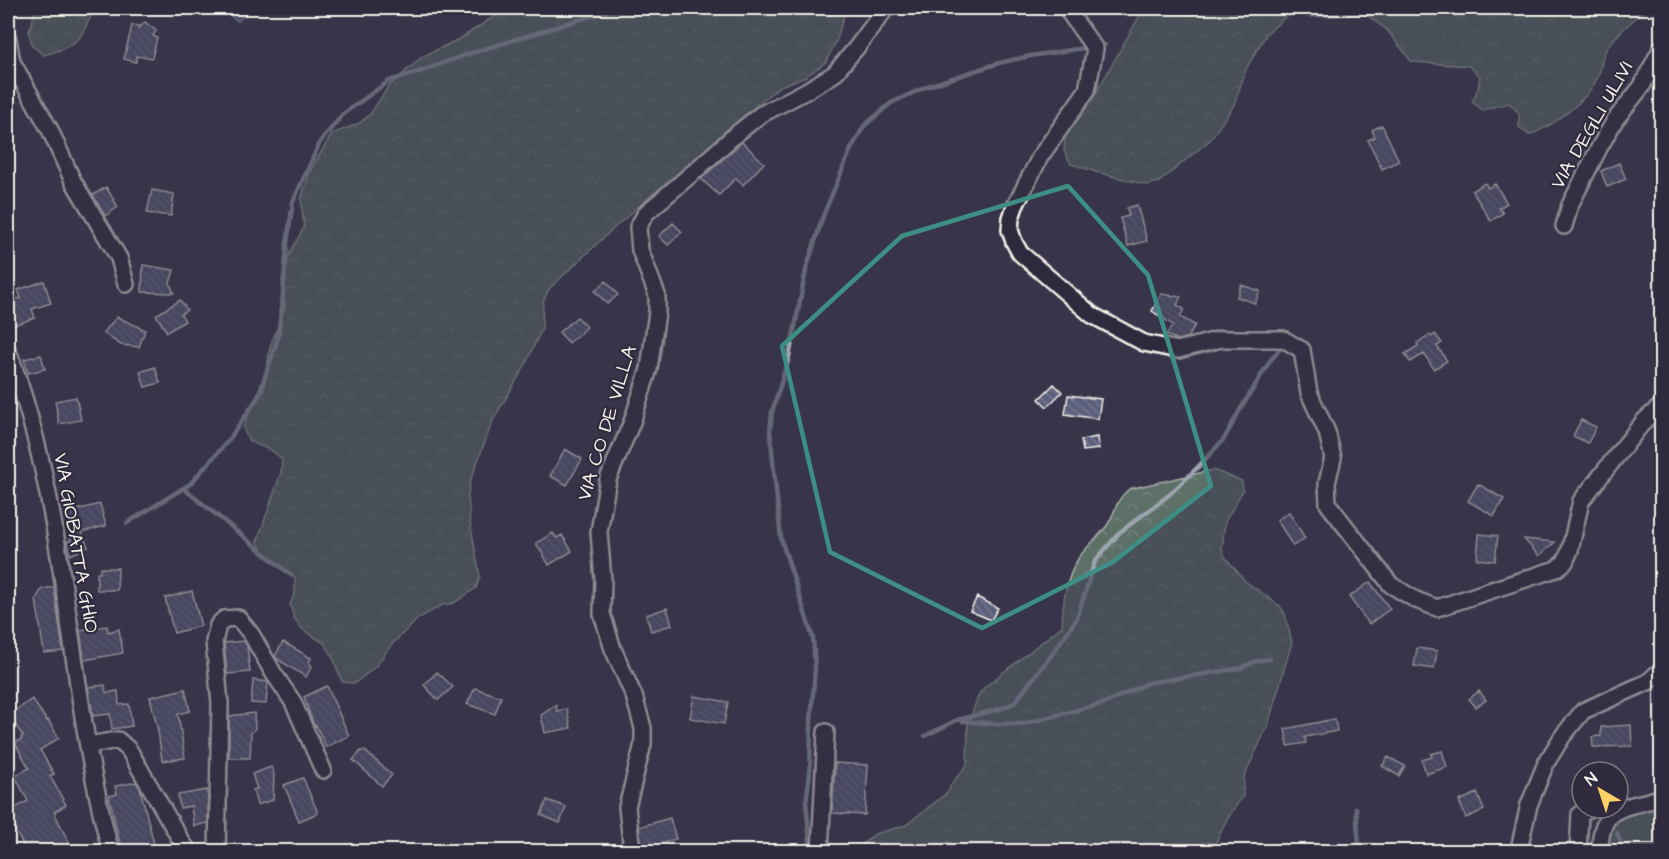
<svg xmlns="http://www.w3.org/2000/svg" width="1669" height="859" font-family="'Architects Daughter',sans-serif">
<defs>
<pattern id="grass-dots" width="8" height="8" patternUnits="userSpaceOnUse" patternTransform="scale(1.5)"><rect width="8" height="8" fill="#5c6f68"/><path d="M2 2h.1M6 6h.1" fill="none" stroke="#74847e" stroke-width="1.8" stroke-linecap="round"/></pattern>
<pattern id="forest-crowns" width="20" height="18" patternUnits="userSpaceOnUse" patternTransform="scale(1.5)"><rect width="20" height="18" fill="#5c6f68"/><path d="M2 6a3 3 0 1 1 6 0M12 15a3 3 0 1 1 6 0" fill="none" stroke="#74847e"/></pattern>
<pattern id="building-back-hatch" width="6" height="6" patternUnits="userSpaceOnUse" patternTransform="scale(1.5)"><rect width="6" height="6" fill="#5c5f7c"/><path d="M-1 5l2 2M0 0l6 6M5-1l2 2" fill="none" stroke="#74768f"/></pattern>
</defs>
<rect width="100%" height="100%" fill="#38354a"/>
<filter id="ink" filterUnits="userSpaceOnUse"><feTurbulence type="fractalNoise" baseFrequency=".0167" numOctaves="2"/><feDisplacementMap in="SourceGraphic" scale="12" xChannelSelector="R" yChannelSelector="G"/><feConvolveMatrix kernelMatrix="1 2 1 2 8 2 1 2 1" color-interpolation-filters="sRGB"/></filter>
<g filter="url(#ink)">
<path fill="url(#grass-dots)" stroke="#a8b0a8" stroke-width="1.5" d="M1661 806V851L1602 852C1604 846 1605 838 1607 833 1617 814 1643 811 1661 806Z"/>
<path fill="url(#forest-crowns)" stroke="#a8b0a8" stroke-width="1.5" d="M36 8H96C90 16 85 31 79 38 72 46 54 53 44 55L32 46 29 32Z
M507 8H846L837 39 826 62 805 77 780 86 759 103 616 226 549 289 543 302 542 328 526 364 493 420 470 482 468 495 470 522 480 576 476 588 454 603 442 605 419 618 391 645 375 667 355 683 342 682 332 655 324 643 302 629 294 618 290 605 295 592V578L264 553 257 542 281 473 282 459 272 451 249 441 243 428 248 415 264 389 270 347 285 307 282 279 290 253 304 227 301 199 310 171 332 134 360 123 371 113 388 87 422 57 463 37Z
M1144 8H1647C1635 19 1611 38 1605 52 1601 60 1601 71 1597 79 1587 101 1552 127 1529 135L1519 127V113L1509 103 1483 110 1472 102 1478 89 1480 76 1469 66 1412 62 1387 30 1365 14 1311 17 1299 14 1287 16 1267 33 1247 67 1234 105 1210 140 1159 182 1147 185 1096 172 1071 164 1064 151 1065 137 1092 100Z
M1213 470 1242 481 1243 490 1225 522 1222 550 1226 558 1245 581 1280 606 1285 614 1292 642 1268 725 1244 777 1243 796 1227 819 1212 851H1140L1136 846H1127L1115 852 971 851 948 842 940 846 936 851H856L858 847 875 834 906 825 948 792 952 783 967 765 968 724 979 694 986 686 1062 626C1063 602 1065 581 1078 559 1086 546 1100 537 1108 524 1116 511 1116 499 1129 489Z"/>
<path fill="#637088" stroke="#9da4ae" stroke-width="1.5" d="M224 8 237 9 244 8 247 13 238 21 234 19Z"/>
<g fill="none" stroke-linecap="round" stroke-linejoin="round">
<path stroke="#9da4ae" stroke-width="4.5" d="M183 488 291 575
M127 523 190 484 228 441 258 397 277 341 282 306 287 243 293 202 320 142 343 114 389 81 422 71 462 56 617 8
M962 721 996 724H1022L1105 703 1148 683 1241 668 1256 661 1270 659
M925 736 957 720 1000 709 1014 703 1050 657 1077 618 1095 561 1120 532 1169 495 1199 466 1224 439 1240 410 1270 361 1284 344
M1356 808 1359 845 1356 852
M1617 833 1625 852
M811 852 806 802 810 773 811 721 815 668 813 638 781 539 770 431 772 412 789 357 806 270 823 216 851 149 864 126 891 103 928 86 999 63 1030 56 1105 45"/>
</g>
<path fill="url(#building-back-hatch)" stroke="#f4f1e8" stroke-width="1.5" d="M145 22 156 31 153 36 157 38 152 58 136 56V62L124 59 132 25 139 26 138 29Z
M1382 125 1399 161 1382 169 1368 140 1375 137 1372 130Z
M742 142 764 163 743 185 736 178 719 195 701 179Z
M1619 163 1626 179 1607 187 1601 171Z
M1485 183 1488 188 1495 184 1507 203 1499 208 1503 213 1491 221 1472 191Z
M106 187 118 207 105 216 93 195Z
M152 190 174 194 171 216 147 213Z
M1137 205 1147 241 1128 246 1120 218 1129 216 1127 208Z
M673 223 682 232 668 245 659 236Z
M143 265 174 270 170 283 174 293 142 292Z
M44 281 51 303 32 309 35 318 10 326 8 317V302L21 298 18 290Z
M606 281 618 295 607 304 595 291Z
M1241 285 1260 291 1255 303 1237 297Z
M1161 294 1181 297 1177 305 1184 309 1180 317 1195 325 1188 337 1178 340 1166 335 1173 325 1152 311Z
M180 300 187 310 181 314 185 321 167 332 156 315Z
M117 317 145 330 139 347 121 345 103 333Z
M577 317 587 327 569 343 559 332Z
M1435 334 1442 343 1437 346 1447 361 1434 369 1424 354 1410 362 1405 354 1418 346 1417 343 1429 335 1431 337Z
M41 355 45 369 28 373 24 359Z
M155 367 160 383 145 387 140 372Z
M1054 384 1062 392 1047 407 1039 399Z
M1068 395 1101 399 1098 419 1065 414Z
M76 397 81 420 59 424 55 401Z
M1581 420 1596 427 1588 443 1573 436Z
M1097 437 1099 449 1083 451 1081 440Z
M565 449 582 459 567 485 550 476Z
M1478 484 1504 499 1494 516 1468 501Z
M100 504 106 526 82 532 88 547 70 555 67 541H71L65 513Z
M1289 512 1305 538 1293 546 1277 520Z
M553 533 557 538 562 535 572 551 549 565 536 543Z
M1479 534 1498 536 1495 561 1477 559Z
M1524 539 1555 542 1539 556Z
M100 568H118L117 590H97V573H100Z
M1370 582 1390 609 1369 624 1349 597Z
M54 587 63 651 44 653 36 599 42 589Z
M192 591 201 626 174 633 165 598Z
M977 597 998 608 991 620 970 611Z
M667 608 672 625 651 631 646 615Z
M107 626 108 632 119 629 123 653 84 660 80 630Z
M244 641 247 646 250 672 227 674 224 643Z
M283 642 311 658 309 663 312 666 306 677 277 659 275 656Z
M1417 648 1437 651 1434 669 1414 666Z
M437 672 453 687 438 700 424 685Z
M253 680 268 682 266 704 251 703Z
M105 685 106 693 118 691 119 705 129 704 132 726 112 729 110 714 93 716 88 687Z
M327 686 349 736 326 747 316 725 314 726 304 697Z
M475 688 501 697 495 714 467 704Z
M185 689 190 711 178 714 185 758 162 761 158 731 150 697Z
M1479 691 1486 700 1476 707 1469 699Z
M694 696 728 702 724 724 690 718Z
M32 699 47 721 48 720 59 738 40 750 54 774 50 776 66 805 54 812 70 845 57 852H27L8 817V812L28 801 15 776 29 768 15 743 22 739 21 737 23 736 9 715Z
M556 705 557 711 567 709 571 728 545 733 541 715Z
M254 713 255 729 251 733 250 758H229V716Z
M1335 719 1337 731 1305 737 1306 743 1288 746 1285 729Z
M1631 725 1632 746 1593 747 1592 737 1601 736V727Z
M361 751H365L392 775 382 786 353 760Z
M1442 751 1447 767 1426 774 1422 760 1432 757 1431 754Z
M1388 757 1405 766 1399 776 1382 766Z
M835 763 868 765 865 815 832 813Z
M271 767 274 773 273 800 257 805 253 790 257 789 252 774Z
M303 778 318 813 299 821 284 785Z
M136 782 140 788 156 852H122L109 796 117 794 115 786Z
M207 790 208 800V823L194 826 191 806 180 808 178 795Z
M1477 793 1484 810 1466 818 1459 801Z
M547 800 566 807 560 823 541 815Z
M670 818 676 839 661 843 663 852H643L639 827Z"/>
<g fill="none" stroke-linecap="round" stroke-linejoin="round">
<defs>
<path id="minor" d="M1066 8 1095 49 1087 90 1040 157 1015 206 1011 218 1010 230 1014 242 1020 253 1092 315 1144 343 1178 350 1221 339H1283L1302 350 1309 393 1327 432 1333 458 1327 483 1328 504 1391 585 1416 600 1437 608 1556 569 1565 562 1570 550 1581 501 1644 421 1662 405
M8 39 12 62 50 130 73 181 119 258 126 284
M1564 226 1570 205 1599 148 1615 120 1642 86 1662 47
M8 351C70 513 66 687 111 852
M89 745 118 740 129 750 183 844 190 852
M217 852 220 703 214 642 218 625 224 619 238 618 251 634 274 674 293 702 323 770
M634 852 631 842 627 807 643 744V728L634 696 613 649 602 614 603 580 599 532 608 479 632 422 649 369 657 312V295L640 250 638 227 646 213 696 170 735 135 760 115 806 91 834 74 857 47 886 8
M820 852 826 732
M1516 852 1519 849 1529 805 1546 763 1562 737 1583 711 1648 682 1662 669
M1578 852 1580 814 1590 808
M1600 852C1600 802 1624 810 1662 797"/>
</defs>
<use href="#minor" stroke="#f4f1e8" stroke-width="20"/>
<use href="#minor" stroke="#2f2a3d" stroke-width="15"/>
</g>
</g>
<path d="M0 0H1669V859H0ZM1068 186 1148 275 1211 486 1113 562 982 628 830 552 782 346 902 236Z" fill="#38354a" fill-opacity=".55" fill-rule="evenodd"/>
<path fill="none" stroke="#3d8f86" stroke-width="4.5" stroke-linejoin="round" d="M1068 186 1148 275 1211 486 1113 562 982 628 830 552 782 346 902 236Z"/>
<g text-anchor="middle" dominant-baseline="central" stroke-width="4.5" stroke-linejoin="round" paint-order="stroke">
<g font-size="20" fill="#f4f1e8" stroke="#2f2a3d">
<text transform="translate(1592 125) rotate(-60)">VIA DEGLI ULIVI</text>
<text transform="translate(607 423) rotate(-73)">VIA CO DE VILLA</text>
<text transform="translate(76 543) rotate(80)">VIA GIOBATTA GHIO</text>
</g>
</g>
<rect width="1669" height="859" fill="none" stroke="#2f2a3d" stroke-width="30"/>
<rect x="15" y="15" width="1639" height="829" fill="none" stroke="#f4f1e8" stroke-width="2" filter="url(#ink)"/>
<g transform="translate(1600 790) rotate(321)"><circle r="28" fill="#2f2a3d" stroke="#7e7a81" stroke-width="1.5"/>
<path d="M0-4.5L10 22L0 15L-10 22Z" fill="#ffd166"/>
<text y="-9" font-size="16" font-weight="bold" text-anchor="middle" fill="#f4f1e8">N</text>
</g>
</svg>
